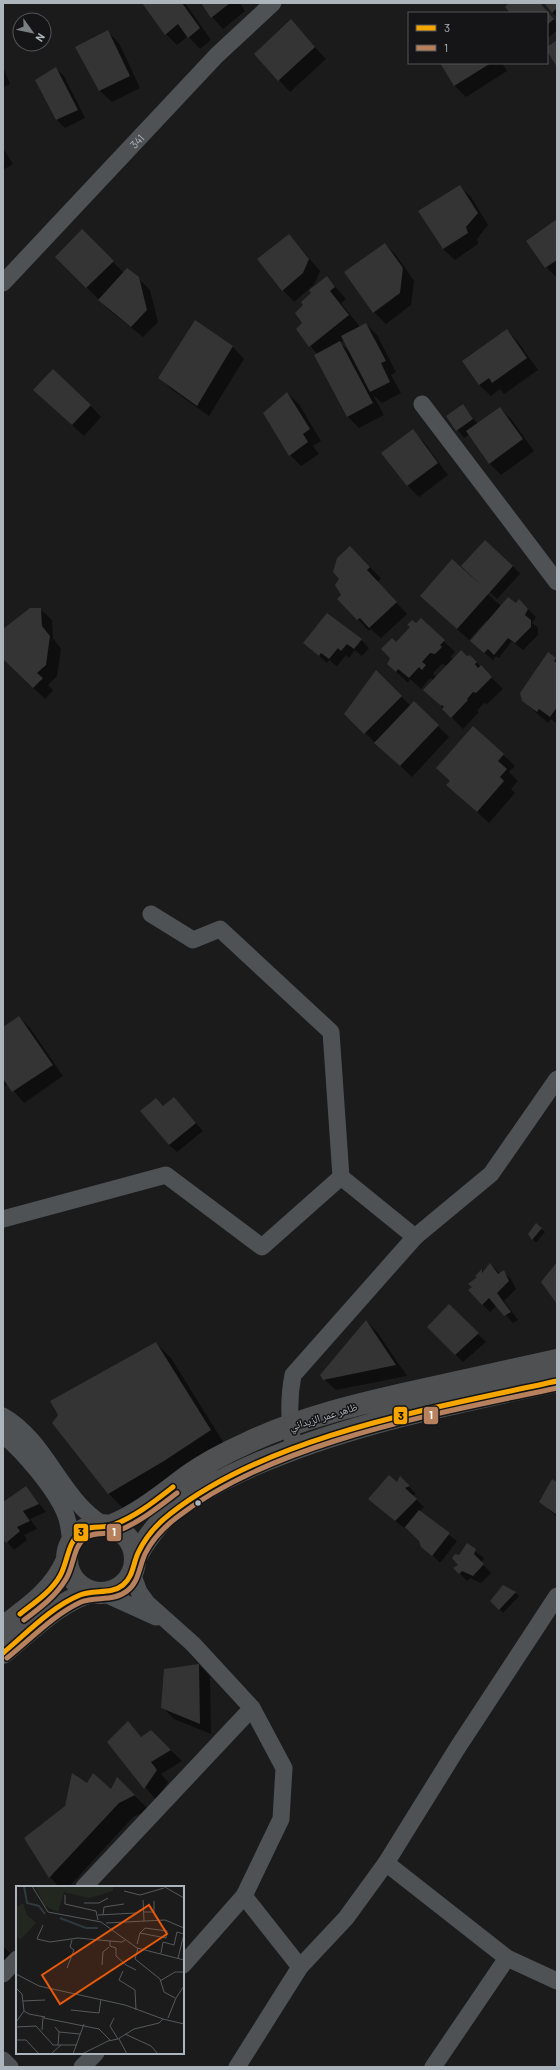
<svg xmlns="http://www.w3.org/2000/svg" width="560" height="2070" font-family="Barlow,'Noto Naskh Arabic',sans-serif">
<rect width="100%" height="100%" fill="#1b1b1b"/>
<path fill="#0007" fill-rule="evenodd" d="M143 3H185L211 40 200 49 188 36 177 45 166 34Z
M202 3H240L245 11 223 29 212 17Z
M511 3H539L557 23V30L547 39V13H511Z
M545 3H557V17L552 12Z
M291 21 326 59 290 92 255 54Z
M107 31 119 43 140 88 112 102 100 91 76 48Z
M441 63H502L507 71 466 97 455 86Z
M3 66 10 84 3 87Z
M56 69 64 76 85 118 65 128 57 120 36 80Z
M3 148 13 164 3 170Z
M459 186 471 197 488 225 477 239 478 244 455 260 443 249Z
M557 220V278L546 267 527 241Z
M82 231 124 273 138 278 150 290 158 322 143 337 110 311 57 257Z
M289 235 320 271 314 285 309 288 311 290 327 277 346 299 341 303 360 327 366 324 377 335 396 372 391 375 401 393 382 403 373 395 384 415 359 428 348 417 316 355 317 354 297 329 304 323 305 305 313 293 309 289 294 302 283 290ZM344 340 350 352 340 343Z
M385 244 396 255 414 281 411 305 386 324 374 312 346 273Z
M196 322 233 347 244 359 209 416 171 389 160 378Z
M507 330 518 342 538 370 504 394 500 389 491 396 479 385Z
M287 393 299 404 321 441 313 446 319 454 301 466 290 455Z
M46 401 90 405 101 417 84 436Z
M462 406 478 424 500 408 511 419 534 451 501 475 489 463 469 435 464 438 447 416Z
M412 431 424 442 448 475 419 497 408 486 383 453Z
M362 558 381 579 377 582 407 614 381 638 371 629 369 631 339 599Z
M452 561 501 606 516 604 527 608 536 617 532 623 538 628V635L523 650 512 641 499 658 496 656 493 660 479 648 487 622 486 621 469 640 433 607Z
M513 566 520 574 497 599 470 574Z
M40 609 52 620 53 638 61 649 57 676 48 685 53 690 45 699 3 658V630Z
M361 640 369 648 362 656 355 650 349 658 346 655 337 666 329 660 327 663 305 643Z
M444 641 455 652 450 657 453 659 470 656 503 689 487 704 484 703 477 711 479 712 463 729 425 690 433 680 430 678 421 689 410 679 408 683 388 664 396 643ZM442 664 447 666 436 677 433 673Z
M556 659 557 660V724L551 719 548 723 523 701Z
M376 672 411 706 414 703 449 737 412 777 345 714Z
M473 727 515 766 509 772 518 781 511 789 515 793 489 823 447 785 451 781Z
M19 1017 30 1028 63 1076 24 1103 8 1084 3 1087V1028Z
M174 1098 203 1131 177 1152 169 1145 163 1107Z
M541 1229 545 1232 536 1243 529 1234Z
M491 1264 500 1274 504 1272 511 1279 516 1289 504 1301 518 1320 513 1323 497 1305 490 1312 482 1304 473 1287 478 1278 476 1276 482 1270 484 1272Z
M449 1305 486 1342 463 1362 428 1327Z
M366 1321 377 1332 407 1376 336 1390 324 1379Z
M156 1343 171 1358 225 1445 123 1508 108 1493Z
M401 1478 416 1494 413 1496 424 1507 419 1512 457 1541 440 1563 405 1526 404 1528 369 1499 397 1483Z
M557 1484V1517L541 1502Z
M26 1487 46 1512 30 1519 37 1529 24 1535 27 1540 14 1550 3 1537V1503Z
M467 1545 484 1558 481 1562 491 1573 481 1583 470 1578 467 1581 455 1568 460 1565 459 1556Z
M515 1593 519 1596 503 1613 491 1600Z
M199 1665 210 1676 211 1734 174 1719 162 1707Z
M128 1723 142 1738 151 1731 182 1761 161 1774 168 1782 156 1800 108 1742Z
M117 1778 149 1810 133 1817 69 1887H59L50 1877 25 1838 66 1807 87 1784 111 1791Z
M3 1946 11 1954 3 1962Z"/>
<path fill="#343435" d="M142 3H182L200 28 188 38 178 24 165 35Z
M201 3H230L211 18Z
M509 3H540L554 19 547 25V13H510L505 7Z
M544 3H557V8L552 13Z
M291 19 315 47 278 81 254 54Z
M108 30 130 76 99 91 75 47Z
M557 40V67L547 51V47Z
M440 63H491L454 86Z
M56 67 78 110 56 120 35 80Z
M460 185 478 213 466 227 468 233 443 249 418 211Z
M557 219V260L545 268 526 241Z
M82 229 114 261 86 288 55 257Z
M289 234 309 259 303 273 282 291 257 259Z
M385 243 403 268 400 293 373 313 344 272Z
M127 268 139 277 147 310 131 327 98 300Z
M327 276 335 287 330 291 349 315 309 347 296 329 302 323 295 313 303 305 301 302 311 293 309 290Z
M195 320 233 346 197 406 158 378Z
M366 323 386 361 381 363 390 382 370 392 341 336Z
M507 329 527 358 492 383 489 378 479 385 462 361Z
M340 341 373 403 347 417 314 355Z
M53 369 91 405 72 425 33 390Z
M287 392 310 429 303 434 308 442 289 456 263 413Z
M463 404 473 419 456 431 446 416Z
M500 407 523 439 489 464 466 431Z
M413 429 438 463 407 486 381 453Z
M485 540 513 566 457 629 420 596 452 559 483 587 461 566Z
M350 546 370 567 367 570 397 602 369 628 360 618 357 620 337 599 341 595 335 585 339 579 333 572 337 558Z
M508 597 516 603 519 599 528 609 525 615 531 620V627L515 643 508 638 494 655 488 649 484 653 470 641Z
M30 608H41L42 626 50 636 46 665 37 673 43 678 33 688 3 659V629Z
M327 613 362 639 354 649 347 644 341 651 338 648 329 659 321 653 319 656 303 643Z
M421 618 445 640 440 645 442 647 435 654 430 653 422 662 426 665 422 670 419 667 409 678 398 669 396 672 387 664 390 658 381 649 392 638 396 642 410 627 407 625 412 620 416 623Z
M461 650 467 656 470 655 477 662 475 664 478 668 481 665 492 677 476 693 473 692 467 699 468 700 451 718 442 709 444 707 442 705 441 706 423 690Z
M548 652 556 658 554 661 557 663V707L550 717 539 709 537 712 522 701 520 693Z
M376 670 402 696 364 734 344 714Z
M414 701 439 725 400 766 374 743Z
M473 726 504 754 498 761 507 769 500 777 504 781 477 812 446 785 450 781 436 768Z
M19 1016 53 1065 12 1092 3 1079V1027Z
M174 1097 196 1123 169 1145 140 1111 156 1098 163 1106Z
M536 1223 542 1228 532 1240 528 1234Z
M557 1262V1304L541 1282Z
M490 1263 498 1274 504 1270 509 1281 497 1293 511 1312 504 1316 489 1298 482 1305 468 1290 472 1287 468 1284 477 1277 475 1276 482 1269V1273Z
M449 1304 479 1333 455 1355 427 1327Z
M366 1320 396 1365 323 1380 320 1375Z
M156 1342 211 1430 164 1461 108 1494 52 1423 58 1415 50 1401Z
M389 1475 397 1482 400 1476 410 1486 405 1488 417 1499 395 1521 368 1499Z
M552 1479 557 1482V1515L539 1502Z
M26 1486 39 1504 23 1511 30 1521 17 1527 20 1531 6 1543 3 1539V1502Z
M419 1510 450 1533 432 1556 421 1547 419 1541 405 1527Z
M467 1543 476 1549 474 1554 484 1564 473 1576 462 1571 459 1574 453 1568 458 1565 452 1558 455 1554 459 1555Z
M503 1585 516 1592 499 1610 490 1601Z
M199 1664 200 1724 161 1708 164 1669Z
M128 1721 141 1737 151 1730 171 1750 151 1762 157 1770 144 1789 107 1742Z
M72 1773 87 1783 93 1773 111 1789 117 1777 135 1795 119 1803 49 1878 24 1838 65 1806Z"/>
<g fill="none" stroke-linecap="round" stroke-linejoin="round">
<g stroke="#4f5254" stroke-width="17">
<path id="s1" d="M3 283 217 55 273 3"/>
<path d="M422 404 557 582"/>
<path d="M151 914 193 940 220 929 331 1032 341 1177"/>
<path d="M3 1219 166 1175 262 1247 341 1177 415 1237 293 1375C288 1400 289 1424 294 1449"/>
<path d="M415 1237 491 1174 557 1079"/>
<path d="M3 1416C48 1442 60 1499 104 1525"/>
<path d="M3 1435C23 1451 55 1489 65 1513 69 1522 70 1534 71 1544"/>
<path d="M132 1573 139 1592 147 1603 193 1644 252 1708 284 1768 281 1819 244 1896 183 1965"/>
<path d="M103 1593 156 1617"/>
<path d="M386 1863 507 1958 557 1981"/>
<path d="M84 1887 252 1708"/>
<path d="M244 1896 300 1967"/>
<path d="M3 1974 17 1959"/>
<path d="M3 2060 10 2067"/>
<path d="M82 2067 96 2053"/>
<path d="M237 2067 300 1967 346 1918 386 1863 458 1747 557 1596"/>
<path d="M433 2067 507 1958"/>
</g>
<path stroke="#4e5052" stroke-width="22" d="M67 1559a34 34 0 1 1 68 0a34 34 0 1 1-68 0Z
M110 1526C140 1514 163 1494 189 1475 207 1462 227 1452 247 1443 302 1417 362 1403 421 1390 466 1380 512 1370 557 1360
M136 1557C145 1541 155 1526 169 1514 203 1487 244 1468 284 1453 372 1419 465 1401 557 1381
M3 1627C29 1607 53 1592 67 1560
M3 1653C28 1633 61 1599 92 1592"/>
<defs>
<path id="bus-1" d="M20 1614C34 1603 51 1592 60 1576 68 1562 67 1543 81 1532 91 1524 102 1529 113 1525 135 1517 155 1501 173 1487
M3 1653C27 1633 51 1607 80 1595 94 1589 111 1595 123 1585 133 1577 133 1564 138 1553 145 1538 157 1524 170 1514 270 1435 435 1408 557 1381"/>
<path id="bus-2" d="M24 1620C40 1608 56 1596 66 1579 74 1566 73 1547 85 1538 94 1531 105 1535 115 1532 138 1524 158 1507 177 1493
M7 1658C31 1639 53 1615 81 1602 96 1596 113 1602 127 1591 139 1582 139 1567 145 1554 152 1540 163 1528 176 1518 275 1441 436 1414 557 1388"/>
</defs>
<use href="#bus-1" stroke="#151517" stroke-width="8"/>
<use href="#bus-2" stroke="#151517" stroke-width="8"/>
<use href="#bus-1" stroke="#f7a600" stroke-width="5"/>
<use href="#bus-2" stroke="#b6815c" stroke-width="5"/>
</g>
<circle fill="#acb5bb" stroke="#151517" stroke-width="1.5" cx="198" cy="1503" r="3.5"/>
<g text-anchor="middle" dominant-baseline="central" stroke-width="3" stroke-linejoin="round" paint-order="stroke">
<g font-size="11" fill="#acb5bb" stroke="#151517">
<text stroke="none"><textPath href="#s1" startOffset="195">341</textPath></text>
<text transform="translate(323 1416) rotate(-17)">ظاهر عمر الزيداني</text>
</g>
</g>
<g transform="translate(16 1886)">
<rect width="168" height="168" fill="#1b1b1b"/>
<path d="M19 0H97V5L73 12 48 6 42 26 29 20ZM7 17 11 29 20 37 4 54 0 49V22Z" fill="#222820"/>
<path fill="none" stroke="#2e3a3d" stroke-width="2" d="M8 0 11 17 23 20 29 28M44 32 70 42H82"/>
<path fill="none" stroke="#55595b" stroke-width="1" d="M16 0 32 26 85 36 121 62 168 74M147 0 168 12M108 5 124 9 148 2M49 9V18L80 25 82 34M127 14 128 35M68 17H83L92 12M128 26H138V15M82 29 120 27M87 29 88 21 108 18M90 37 149 34 168 42M27 39 21 53 34 56 62 52 94 55M109 54 106 56 94 55V60L100 62V70L110 79 120 84M121 58 124 47 129 42 151 45 150 52 124 47M122 62 119 73 144 93 148 106 159 112M145 67 147 56 158 59 161 46 168 48 162 72M86 79 87 66 93 61M51 82 58 64 54 61 56 54M107 85 103 94 119 104 120 124M0 88 23 100 109 119 147 133M144 95 159 86H168M0 102 6 108 8 125 13 128 29 131H26M7 115 29 114M55 124 83 127 85 113M28 132 83 143 94 154M98 132 94 140 102 153M152 132 160 112 168 100M0 136 8 125M0 141 20 140 37 159H61M39 141 43 146 64 148M26 144 27 132M109 148 135 160 142 168M103 153 111 168M0 154H10L23 168M42 159 43 146M35 168 45 159M57 168 68 138M66 168 92 155 102 153 118 143 143 137 147 133 168 138"/>
<path fill="#e8590c" fill-opacity="0.15" stroke="#e8590c" stroke-width="2" d="M133 19 151 48 44 118 26 89Z"/>
<rect width="168" height="168" fill="none" stroke="#acb5bb" stroke-width="2"/>
</g>
<g stroke="#151517" stroke-width="1.5">
<rect x="423" y="1406" width="16" height="19" rx="4" fill="#b6815c"/>
<rect x="393" y="1406" width="15" height="19" rx="4" fill="#f7a600"/>
<rect x="73" y="1523" width="16" height="19" rx="4" fill="#f7a600"/>
<rect x="106" y="1523" width="16" height="19" rx="4" fill="#b6815c"/>
</g>
<g font-size="11" text-anchor="middle" font-weight="bold" fill="#fff">
<text x="431" y="1419">1</text>
<text x="114" y="1536">1</text>
</g>
<g font-size="11" text-anchor="middle" font-weight="bold" fill="#111">
<text x="401" y="1420">3</text>
<text x="81" y="1536">3</text>
</g>
<rect width="560" height="2070" fill="none" stroke="#acb5bb" stroke-width="8"/>
<rect x="408" y="12" width="140" height="52" fill="#151517" stroke="#515559"/>
<rect x="416" y="25" width="20" height="6" fill="#f7a600" stroke="#515559"/>
<text x="444" y="32" font-size="12" fill="#acb5bb">3</text>
<rect x="416" y="45" width="20" height="6" fill="#b6815c" stroke="#515559"/>
<text x="444" y="52" font-size="12" fill="#acb5bb">1</text>
<g transform="translate(32 32) rotate(123)"><circle r="19" fill="#151517" stroke="#515559"/>
<path d="M0-3L7 15L0 10L-7 15Z" fill="#797f83"/>
<text y="-6" font-size="11" font-weight="bold" text-anchor="middle" fill="#acb5bb">N</text>
</g>
</svg>
